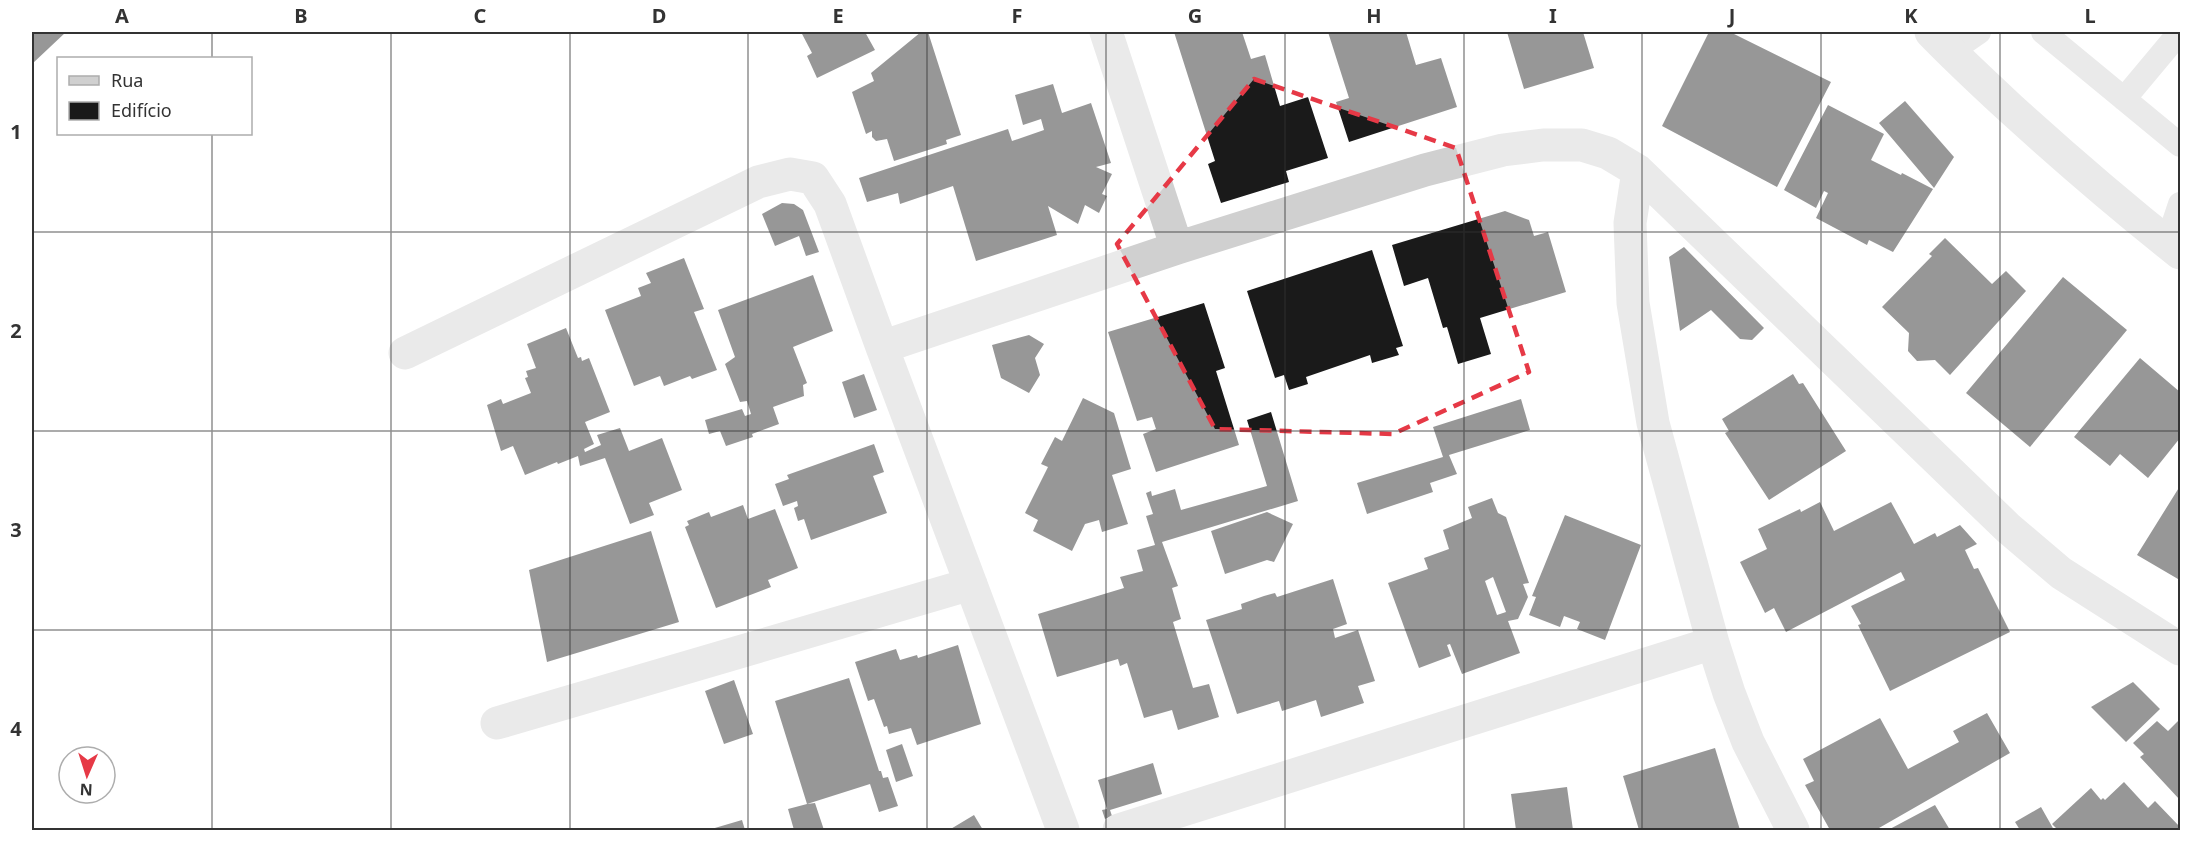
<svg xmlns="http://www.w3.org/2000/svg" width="2212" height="862" font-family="'Noto Sans',sans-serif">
<rect width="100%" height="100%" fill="#fff"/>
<path fill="#1a1a1a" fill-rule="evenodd" d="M32 32H66L32 64Z
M801 32H865L875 50 817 78 807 56 812 53Z
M921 32H928L961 135 946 140 947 144 894 161 887 139 876 141 872 137V131L866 134 852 92 874 81 871 73Z
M1174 32H1242L1251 59 1265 55 1280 106 1308 97 1328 158 1286 171 1289 182 1221 203 1208 164 1215 161Z
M1328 32H1406L1416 65 1441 58 1457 107 1349 142 1336 102 1349 98Z
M1507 32H1583L1594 68 1524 89Z
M1709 32H1730L1831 82 1777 187 1662 126Z
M1053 84 1062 113 1091 103 1111 163 1096 167 1112 174 1102 194 1107 196 1099 213 1085 205 1078 224 1048 206 1057 235 976 261 953 186 900 204 898 193 867 202 859 178 1008 129 1012 141 1044 130 1041 119 1023 125 1015 95Z
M1905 101 1954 157 1934 188 1879 123Z
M1828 105 1884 134 1871 160 1901 175 1902 173 1933 189 1893 252 1869 240 1867 245 1816 218 1828 193 1824 191 1816 208 1784 190Z
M782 203 794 204 803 210 819 252 806 256 799 236 775 246 762 214Z
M1505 211 1529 220 1534 236 1548 232 1566 292 1480 318 1491 354 1458 364 1447 327 1443 328 1428 278 1404 286 1392 245Z
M1945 238 1992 284 2006 271 2026 291 1950 375 1935 360 1917 361 1908 351 1909 333 1882 307 1932 256 1929 254Z
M1684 247 1764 328 1752 340 1740 339 1711 310 1680 331 1669 257Z
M1372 250 1403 346 1396 348 1399 355 1372 363 1370 355 1306 377 1308 384 1289 390 1284 375 1275 378 1247 291Z
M684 258 704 309 694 312 717 370 692 379 690 376 664 386 660 376 634 386 605 310 641 296 638 288 651 283 646 273Z
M813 275 833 331 793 347 807 383 803 385 804 396 773 407 779 424 752 434 753 437 726 446 720 431 709 434 705 420 742 409 745 416 751 414 747 401 740 402 725 364 735 357 718 310Z
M2063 277 2127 330 2030 447 1966 393Z
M1204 303 1225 368 1216 371 1239 445 1156 472 1143 434 1156 429 1152 417 1137 421 1108 332Z
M566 328 578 358 581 357 582 361 589 358 610 412 585 422 594 444 584 449 585 452 601 445 597 435 620 428 629 451 662 438 682 490 649 503 654 515 630 524 605 458 580 466 578 456 558 464 557 462 525 475 513 446 501 451 487 405 501 399 503 404 531 393 525 378 528 377 526 371 536 368 527 344Z
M1029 335 1044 344 1035 358 1040 375 1029 393 1001 378 992 345Z
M2140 358 2180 392V438L2148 478 2120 454 2110 466 2074 437Z
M864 374 877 410 854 418 842 382Z
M1793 374 1799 384 1803 383 1846 451 1769 500 1725 433 1729 431 1722 419Z
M1083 398 1114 413 1131 469 1112 475 1128 524 1102 532 1099 520 1085 524 1072 551 1033 531 1038 520 1025 513 1048 467 1041 464 1055 437 1062 441Z
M1521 399 1530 430 1449 455 1457 474 1430 483 1433 492 1367 514 1357 483 1443 457 1433 427Z
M1271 412 1298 501 1162 542 1178 586 1172 588 1181 619 1173 622 1193 688 1209 684 1219 717 1178 730 1172 710 1144 718 1127 663 1120 666 1118 659 1057 677 1038 614 1124 588 1120 577 1143 571 1137 550 1155 545 1146 516 1153 514 1146 493 1151 491 1152 496 1175 489 1181 510 1267 486 1247 420Z
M874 444 884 472 873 476 887 513 811 540 804 519 798 521 794 508 798 506 797 501 783 506 775 484 789 479 787 475Z
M2180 486V574L2178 579 2137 555Z
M1492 498 1498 513 1506 517 1529 583 1523 584 1528 597 1518 619 1508 621 1520 653 1462 674 1450 644 1447 645 1451 656 1419 668 1388 583 1428 569 1424 558 1449 549 1443 530 1472 518 1468 507ZM1493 577 1506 612 1497 615 1485 581Z
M1820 502 1834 531 1891 502 1914 544 1935 533 1937 537 1960 525 1977 544 1965 550 1974 569 1978 568 2010 632 1890 691 1858 625 1861 624 1851 606 1905 580 1901 572 1786 632 1774 608 1765 613 1740 562 1767 549 1758 529 1800 509 1801 512Z
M743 505 748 519 775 509 798 568 768 580 771 587 716 608 685 527 689 525 687 521 709 512 711 517Z
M1267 512 1293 524 1274 562 1267 560 1225 574 1211 531Z
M1565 515 1641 545 1605 640 1577 629 1580 622 1564 616 1560 627 1529 615 1536 597 1532 596Z
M651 531 679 622 547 662 529 570Z
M1333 579 1347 624 1333 629 1335 638 1358 630 1375 681 1358 686 1364 703 1321 717 1316 700 1282 711 1279 701 1237 714 1206 620 1242 609 1241 604 1264 596 1275 593 1277 597Z
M958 645 981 724 917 745 911 728 889 734 887 726 884 727 874 699 868 701 855 662 896 649 900 660 917 655 918 658 921 657Z
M849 678 879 771H881L883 778 888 777 898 806 879 812 870 784 807 804 815 803 824 830H794L788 809 807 804 775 701Z
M734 680 753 734 724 744 705 691Z
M2133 682 2160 709 2126 742 2091 707Z
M1987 713 2010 753 1879 828 1880 830H1830L1805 785 1814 781 1803 759 1880 718 1908 769 1959 742 1953 731Z
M2180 719V800L2140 757 2144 754 2133 743 2157 721 2168 731Z
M902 744 913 776 896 782 886 750Z
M1715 748 1740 830H1639L1623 776Z
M1153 763 1162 794 1110 810 1112 816 1105 819 1102 810 1107 809 1098 780Z
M2124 782 2148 808 2155 801 2180 827V830H2058L2052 824 2091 788 2101 800 2103 798 2105 800Z
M1567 787 1573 830H1516L1511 794Z
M1935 805 1950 830H1888Z
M2041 807 2054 830H2020L2015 822Z
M974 815 983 830H949Z
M742 820 745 830H708Z"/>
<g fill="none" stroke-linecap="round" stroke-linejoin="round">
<path stroke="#d0d0d0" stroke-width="24" d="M2043 32 2180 145
M1950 52 1979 32
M2124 99 2180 32
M2167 243 2180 204"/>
<path stroke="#d0d0d0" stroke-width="33" d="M1106 32 1177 248
M1638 171 1630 223 1633 303 1653 423 1713 643 1729 693 1748 742 1793 830
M882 347 1177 248 1425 170 1503 150 1543 145H1582L1608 153 1638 171 2008 528 2061 573 2180 649
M405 353 758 182 790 174 813 178 830 204 882 347 1063 830
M497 723 971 584
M1119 830 1713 643"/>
<path stroke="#d0d0d0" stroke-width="33" d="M1931 32C1956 58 1983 83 2010 108 2065 158 2122 207 2180 253"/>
</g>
<path d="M0 0H2212V862H0ZM1254 79 1456 148 1529 372 1393 434 1215 429 1117 244Z" fill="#fff" fill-opacity=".55" fill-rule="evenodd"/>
<path fill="none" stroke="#e63946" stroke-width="4.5" stroke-dasharray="12 8" stroke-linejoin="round" d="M1254 79 1456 148 1529 372 1393 434 1215 429 1117 244Z"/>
<path fill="none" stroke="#333" stroke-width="1.5" stroke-opacity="0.55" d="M212 32V58M391 32V830M570 32V830M748 32V830M927 32V830M1106 32V830M1285 32V830M1464 32V830M1642 32V830M1821 32V830M2000 32V830M212 134V830M32 232H2180M32 431H2180M32 630H2180"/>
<rect width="2212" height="862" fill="none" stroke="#ffffff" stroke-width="66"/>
<rect x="57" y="57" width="195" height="78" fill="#ffffff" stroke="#adadad" stroke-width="1.5"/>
<rect x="69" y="76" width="30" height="9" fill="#d0d0d0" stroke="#adadad" stroke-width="1.5"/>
<text x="111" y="87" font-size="18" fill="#333333">Rua</text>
<rect x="69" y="102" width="30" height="18" fill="#1a1a1a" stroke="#adadad" stroke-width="1.5"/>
<text x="111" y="117" font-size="18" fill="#333333">Edifício</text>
<g transform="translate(87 775) rotate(183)"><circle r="28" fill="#ffffff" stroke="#adadad" stroke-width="1.5"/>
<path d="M0-4.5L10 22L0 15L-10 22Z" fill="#e63946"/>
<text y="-9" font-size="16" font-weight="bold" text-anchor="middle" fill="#333333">N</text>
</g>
<rect x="33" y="33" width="2146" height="796" fill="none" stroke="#333" stroke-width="2"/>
<g font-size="20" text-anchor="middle" font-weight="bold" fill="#333">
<text x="122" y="23">A</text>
<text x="301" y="23">B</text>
<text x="480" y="23">C</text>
<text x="659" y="23">D</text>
<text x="838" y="23">E</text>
<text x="1017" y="23">F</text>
<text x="1195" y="23">G</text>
<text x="1374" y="23">H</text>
<text x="1553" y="23">I</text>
<text x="1732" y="23">J</text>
<text x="1911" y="23">K</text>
<text x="2090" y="23">L</text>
<text x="16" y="139">1</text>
<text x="16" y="338">2</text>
<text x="16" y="537">3</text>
<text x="16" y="736">4</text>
</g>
</svg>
